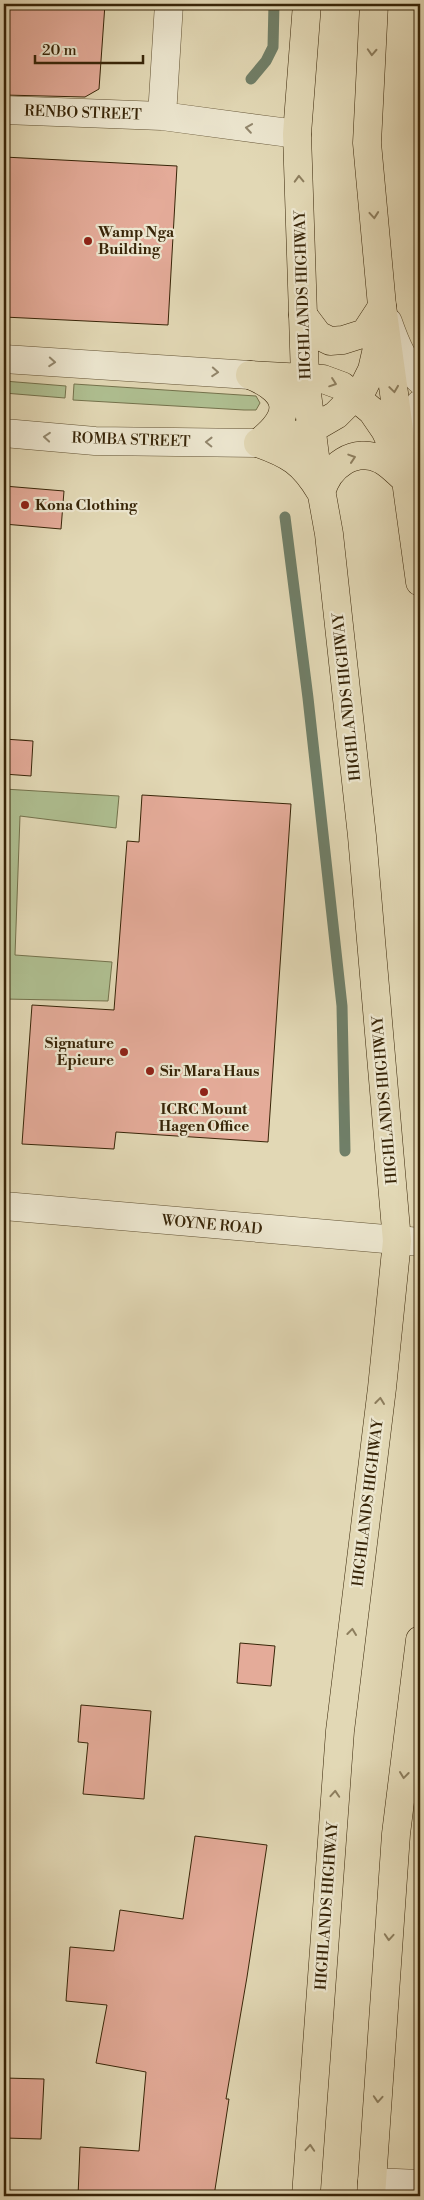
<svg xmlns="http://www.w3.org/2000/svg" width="424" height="2200" font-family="'Libre Bodoni',serif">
<rect width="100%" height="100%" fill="#e2d8b5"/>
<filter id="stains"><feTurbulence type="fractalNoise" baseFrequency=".004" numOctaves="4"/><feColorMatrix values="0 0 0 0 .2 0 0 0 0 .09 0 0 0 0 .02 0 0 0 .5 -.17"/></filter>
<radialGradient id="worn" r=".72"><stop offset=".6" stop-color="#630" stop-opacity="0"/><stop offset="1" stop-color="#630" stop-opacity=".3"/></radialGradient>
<path fill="#afbf91" stroke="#74724c" d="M4 381 66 386 65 398 4 393Z
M74 384 256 396 260 403 256 410H244L73 400Z
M4 789 119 796 116 828 20 816 15 955 112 962 108 1001 4 999Z"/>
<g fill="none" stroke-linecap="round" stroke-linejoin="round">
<path stroke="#707f68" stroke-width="11" d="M251 79 266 61 273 47 274 4
M285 517 308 698 342 1006 345 1151"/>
</g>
<path fill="#e4ab99" stroke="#382508" d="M4 4H105L99 89 85 97 4 95Z
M4 157 177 166 168 325 4 317Z
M4 486 64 491 61 529 4 524Z
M4 739 33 741 31 776 4 774Z
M142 795 291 804 268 1142 116 1132 114 1149 22 1144 32 1005 114 1010 127 841 139 842Z
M240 1643 275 1646 271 1686 237 1683Z
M81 1705 151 1711 144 1799 83 1794 88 1743 78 1742Z
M195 1836 267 1845 247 1977 226 2099H229L214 2196H78L80 2147 139 2151 146 2072 96 2063 107 2005 66 2001 70 1947 114 1951 120 1910 183 1919Z
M4 2078 44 2079 41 2139 4 2138Z"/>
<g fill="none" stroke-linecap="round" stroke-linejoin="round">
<defs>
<path id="minor" d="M169 4 162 116 297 134
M4 110 162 116
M388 322C395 342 404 365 420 380
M4 359 250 375
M4 433 95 441 258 443
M406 455C406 435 410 420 420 404
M4 1206 420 1242
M372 2182 420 2184"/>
<path id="major" d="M382 306 420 582
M303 315 305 378 315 456 329 534 362 836 397 1241 382 1388 340 1731 306 2196
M303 315 318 335 330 341 343 340 365 333 382 307
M250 375 323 379 342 386 372 411 385 430 395 451
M250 375C292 392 294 416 258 443
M258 443 305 433 336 415 363 388 372 370 380 335
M258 443C289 454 303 462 320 491
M321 493C328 466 355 446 382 460 391 465 398 473 406 480
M371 2196 396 1834 420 1640"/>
<path id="highway" d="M374 4 367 143 382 306
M303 315 297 134 307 4"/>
</defs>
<use href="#minor" stroke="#625233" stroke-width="29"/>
<use href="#major" stroke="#382508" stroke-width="29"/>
<use href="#highway" stroke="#382508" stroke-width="29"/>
<use href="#minor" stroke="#ece6cf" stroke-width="28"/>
<use href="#major" stroke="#e2d8b5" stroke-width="28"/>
<use href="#highway" stroke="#e2d8b5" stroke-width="28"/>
</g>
<defs><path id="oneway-chevron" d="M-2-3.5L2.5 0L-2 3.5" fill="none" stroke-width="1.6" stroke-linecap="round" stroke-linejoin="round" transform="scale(1.25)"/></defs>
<g stroke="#8d7e5e">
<use href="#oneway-chevron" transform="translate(372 52) rotate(93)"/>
<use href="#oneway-chevron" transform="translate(299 179) rotate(-92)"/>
<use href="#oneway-chevron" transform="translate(374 215) rotate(85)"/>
<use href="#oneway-chevron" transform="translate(333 383) rotate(19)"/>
<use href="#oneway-chevron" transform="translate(394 389) rotate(82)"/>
<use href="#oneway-chevron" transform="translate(352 458) rotate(-18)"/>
<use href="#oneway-chevron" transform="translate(380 1401) rotate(-83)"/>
<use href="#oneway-chevron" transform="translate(352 1632) rotate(-83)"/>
<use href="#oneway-chevron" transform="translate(404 1775) rotate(97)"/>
<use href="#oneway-chevron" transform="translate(335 1794) rotate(-86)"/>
<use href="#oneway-chevron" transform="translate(389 1937) rotate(94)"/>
<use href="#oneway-chevron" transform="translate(378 2099) rotate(94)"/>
<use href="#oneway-chevron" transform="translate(310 2148) rotate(-86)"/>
</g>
<g stroke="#92866c">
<use href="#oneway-chevron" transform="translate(249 128) rotate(-172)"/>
<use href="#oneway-chevron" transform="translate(52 362) rotate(4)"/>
<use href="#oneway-chevron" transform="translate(215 372) rotate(4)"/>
<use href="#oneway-chevron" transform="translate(47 437) rotate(-175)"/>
<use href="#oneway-chevron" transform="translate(209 442) rotate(-179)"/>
</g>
<g fill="#8f2418" stroke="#ece6cf" stroke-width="2">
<circle cx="88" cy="241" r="5"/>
<circle cx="25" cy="505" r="5"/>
<circle cx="124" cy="1052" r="5"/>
<circle cx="150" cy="1071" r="5"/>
<circle cx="204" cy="1092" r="5"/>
</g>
<g text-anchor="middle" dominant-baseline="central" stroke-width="4.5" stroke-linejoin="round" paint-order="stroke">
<g font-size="15" fill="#382508" stroke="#ece6cf">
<text transform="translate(83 113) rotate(2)">RENBO STREET</text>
<text transform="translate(303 295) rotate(-92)">HIGHLANDS HIGHWAY</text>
<text transform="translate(131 440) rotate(2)">ROMBA STREET</text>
<text transform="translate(347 697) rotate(-96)">HIGHLANDS HIGHWAY</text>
<text transform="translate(385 1100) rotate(-95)">HIGHLANDS HIGHWAY</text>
<text transform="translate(212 1225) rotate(5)">WOYNE ROAD</text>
<text transform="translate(368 1503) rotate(-83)">HIGHLANDS HIGHWAY</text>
<text transform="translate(327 1906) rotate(-86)">HIGHLANDS HIGHWAY</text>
</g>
<g font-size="15" font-weight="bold" fill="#382508" stroke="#ece6cf" text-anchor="start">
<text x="98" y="232">Wamp Nga<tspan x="98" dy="17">Building</tspan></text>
<text x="35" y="505">Kona Clothing</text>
<text x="114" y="1043" text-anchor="end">Signature<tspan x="114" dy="17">Epicure</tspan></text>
<text x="160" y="1071">Sir Mara Haus</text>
<text x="204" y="1109" text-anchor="middle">ICRC Mount<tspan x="204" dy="17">Hagen Office</tspan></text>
</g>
</g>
<rect width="424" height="2200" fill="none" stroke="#e2d8b5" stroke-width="20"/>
<rect x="5" y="5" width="414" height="2190" fill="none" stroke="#382508" stroke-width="2.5"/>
<rect x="10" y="10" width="404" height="2180" fill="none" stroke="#382508"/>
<path d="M35 55v8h108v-8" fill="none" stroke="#382508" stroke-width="2.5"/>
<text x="42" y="55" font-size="15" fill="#382508" stroke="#ece6cf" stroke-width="4" paint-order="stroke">20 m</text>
<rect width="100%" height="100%" filter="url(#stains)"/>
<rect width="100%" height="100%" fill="url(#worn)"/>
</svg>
